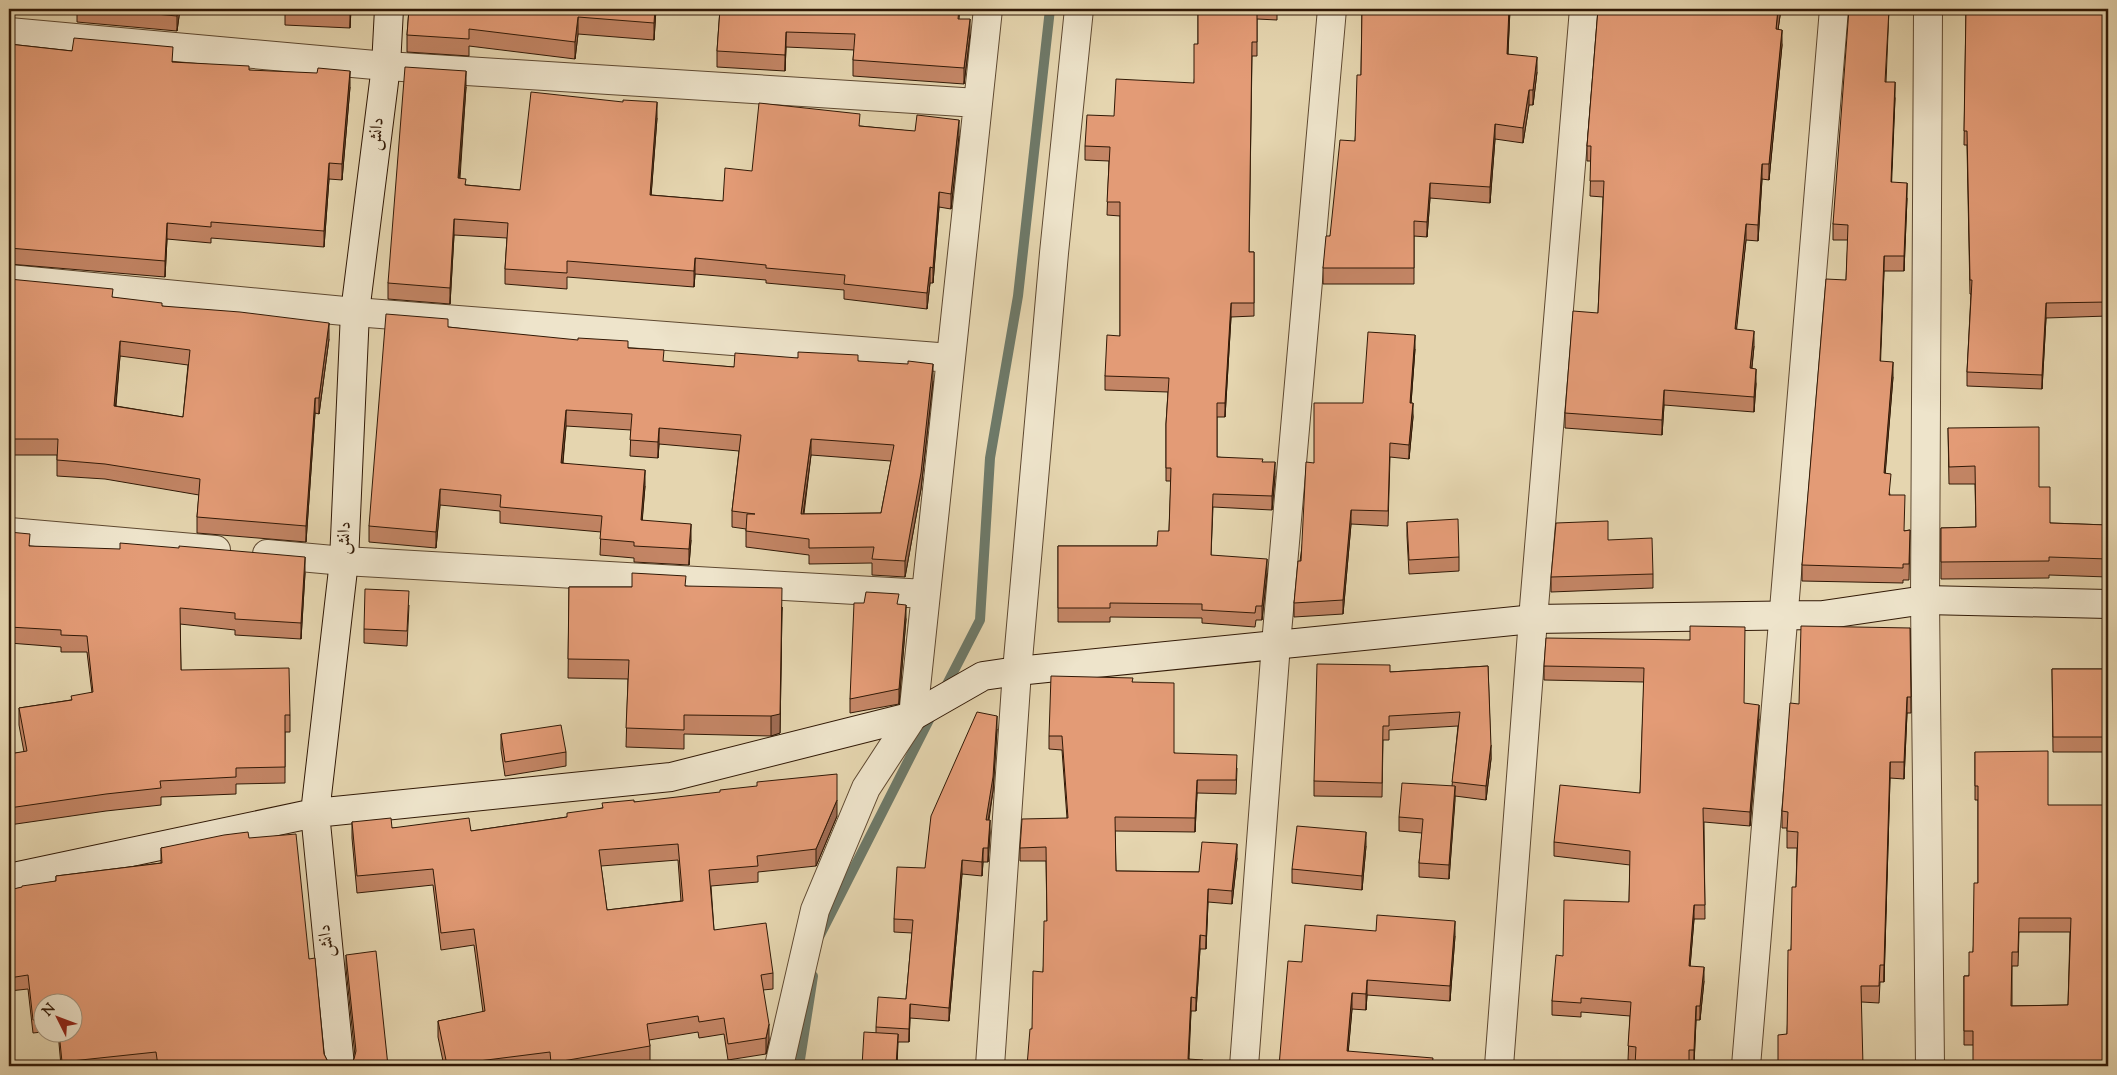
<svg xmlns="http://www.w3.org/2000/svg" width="2117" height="1075" font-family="'Sorts Mill Goudy',Amiri,serif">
<rect width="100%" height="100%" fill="#e5d5af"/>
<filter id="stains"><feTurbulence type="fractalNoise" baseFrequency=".004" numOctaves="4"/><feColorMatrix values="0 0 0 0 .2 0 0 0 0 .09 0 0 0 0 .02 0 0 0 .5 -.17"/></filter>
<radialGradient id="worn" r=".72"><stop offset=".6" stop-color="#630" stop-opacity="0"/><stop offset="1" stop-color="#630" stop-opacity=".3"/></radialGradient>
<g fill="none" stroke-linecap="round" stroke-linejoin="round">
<path stroke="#6e7968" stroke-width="10" d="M944 690 980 620 990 458 1018 296 1050 9
M820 935 933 712
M799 1066 813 976"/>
<defs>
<path id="street" d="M1928 9 1925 600 1930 1066
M9 32 386 66 978 103
M9 279 355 312 951 358
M9 532 216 550
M267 554 344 561 926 594
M779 1066 815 910 866 788 913 716 988 9
M990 1066 1017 671 1054 253 1079 9
M1244 1066 1276 644 1332 9
M1499 1066 1533 619 1584 9
M1746 1066 1834 9"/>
<path id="secondary" d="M9 878 315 813 671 777 913 716 983 676 1017 671 1533 619 1823 615 1925 600 2108 604
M340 1066 315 813 344 561 355 312 386 66 389 9"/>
</defs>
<use href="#street" stroke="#5e4830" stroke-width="30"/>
<use href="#secondary" stroke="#311906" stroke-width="30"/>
<use href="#street" stroke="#eee4cb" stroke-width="28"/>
<use href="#secondary" stroke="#eee4cb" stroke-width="28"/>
</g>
<path fill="#c38565" stroke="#311906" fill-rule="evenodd" d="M77 9H180L177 31 77 22Z
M285 9H351L350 28 285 25Z
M409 9H656L654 40 578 34 575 59 469 46V56L407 52V35Z
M720 9H960L959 19 970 35 964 84 853 76V60L854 50 786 47 785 71 717 67V51Z
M1198 9H1277V20L1257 19V56H1252L1249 252H1254V316L1231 317 1225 417H1217V457L1262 462 1275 476 1272 510 1213 507 1211 555 1267 573 1262 620H1256L1255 627 1202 623V618L1110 617V622H1058V546H1157L1169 531 1171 481H1166V424L1168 392 1105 390V376L1120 336V216L1107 215 1109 161 1085 160V146L1114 116 1194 83 1198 44Z
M1362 9H1510L1508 54 1537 72 1533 105H1529L1523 143 1495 139 1490 203 1430 198 1427 237 1414 236V284H1323V268L1330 236 1355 141 1361 75Z
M1598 9H1781L1778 29 1782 45 1769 180 1762 179 1758 241 1746 240 1736 329 1754 346 1752 368 1756 384 1754 412 1664 405 1662 435 1565 428V413L1598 313 1603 197 1590 196 1591 161H1587V146Z
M1889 9 1886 82 1895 98 1891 182 1907 198 1904 271H1884L1880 361 1893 377 1885 473 1890 495 1904 531 1910 530 1909 580H1903V583L1802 581V565L1846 280 1848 240H1833V224Z
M1966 9H2108V316L2046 318 2042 389 1967 386V372L1971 294H1970L1967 145H1964Z
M9 44 173 62 249 70 350 87 342 180 329 179 324 247 211 238V243L167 239 165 277 9 264Z
M466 87 460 178 466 185 520 190 657 118 651 195 723 201 752 171 860 126 959 136 951 209 939 207 933 283H930L927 309 844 299V290L766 283V280L695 274 694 287 567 277V289L505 284V269L507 238 454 235 450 304 388 299V283Z
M9 279 162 306 329 339 319 414 315 413 306 542 197 533V517L199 495 105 479 57 476V455H9ZM120 356 188 365 183 417 116 406Z
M448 327 628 348 664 362 734 367 798 358 858 361 933 381 921 489 905 577 872 575V563L809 564V555L746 547V529L732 527V511L739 451 659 444 658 458 630 456 631 430 566 426 563 463 645 486 642 520 691 540 689 565 634 562V558L600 555 601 532 500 523V511L440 505 436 548 369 542V526ZM811 455 891 461 881 513 804 514Z
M1415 349 1411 403 1413 417 1409 459 1390 457 1388 526 1351 524 1343 614 1294 617V603L1314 463 1363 403Z
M1948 428 2039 487 2050 523 2108 525V577L2049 575V578L1941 579V528L1976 527 1975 484H1949Z
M1407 522 1459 557V571L1409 574 1407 536Z
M9 532 30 546 305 573 301 639 235 635V630L180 624 181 670 290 715V732H285V783L236 784V794L161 797V805L106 811 9 825V754L24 752 19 725V708L71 700 92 693 87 652H61V647L9 643Z
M1608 540 1653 574V588L1551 592V577Z
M686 586 782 607 780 733 771 736 684 734V749L626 747 628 679 568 678 569 587H632Z
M899 604 906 619 899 704 850 713V699Z
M409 605 407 646 364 643V629Z
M1910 628 1911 713H1907L1904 779 1890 778 1884 982H1880L1879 1003 1862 1002 1787 1034 1791 950 1796 887 1797 848H1787V828H1782V811L1799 704Z
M1690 640 1744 703 1759 719 1750 826 1704 822 1705 919H1694L1690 966 1704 981 1700 1020H1696L1694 1064H1689V1066H1635V1061L1628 1060 1630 1016 1581 1012V1017L1552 1015V1001L1563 956 1629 902 1630 865 1554 856V842L1640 793 1644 682 1544 680V666Z
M1488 666 1491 759 1486 800 1455 796 1449 879 1419 877V863L1422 833 1399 831V817L1452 786 1458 726 1389 730V740H1383L1382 797 1314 796V781L1390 672Z
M2052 669H2108V752H2053Z
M1133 682 1174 753 1237 768 1236 794 1197 793 1195 832 1115 831 1116 871 1199 872 1237 858 1232 904 1208 902 1206 949H1200L1196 1011H1191L1189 1059 1203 1066 1032 1029 1043 972 1047 921 1046 861H1020V848L1067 818 1062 750 1049 749V736Z
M997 729 993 791 989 820 990 833 988 862H983L982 876 962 874 949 1021 910 1018 909 1042H898L897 1066H862L876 1033V1027L906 999 912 933 894 932V919L925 868Z
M501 734 566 752V766L505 776 501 749Z
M1975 752 2048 805 2108 1066 1973 1045H1964V976H1969L1973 952 1978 883V800H1975ZM2019 932H2070L2068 1005 2012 1006V966H2018Z
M634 802 837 816 816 866 758 872V882L711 886 714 930 773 973V989L763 990 769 1040 766 1054 728 1060 724 1034 699 1038 698 1032 649 1040 650 1046V1063L628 1066H444L438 1037V1021L483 1012 474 945 441 950 433 885 357 893 352 838V822L392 828 471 831 567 817 602 808ZM678 860 681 901 607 910 601 866Z
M249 838 309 959 324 1054 328 1062 333 1066H156V1065L146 1066H61L58 1032H72L42 1002V1032L33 1033 28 989 9 991V890L56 881V876L161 863V848Z
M1366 846 1362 890 1292 883V869Z
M1455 936 1450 1001 1367 995 1366 1010 1352 1009 1348 1052 1433 1066H1279L1302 962Z
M346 955 388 1066 349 1065 354 1059 355 1056 346 968Z"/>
<path fill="#9f6c53" stroke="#311906" d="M177 9H180L177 31Z
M350 9H351L350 28Z
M655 9H656L654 40V23Z
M1509 9H1510L1507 69V54Z
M1778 9H1781L1776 44V29Z
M578 17V34L575 59V42Z
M970 19V35L964 84V68Z
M1782 30V45L1769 180V164Z
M786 32V47L785 71V55Z
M1537 57V72L1533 105V90Z
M350 71V87L342 180V164Z
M466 71V87L458 194V178Z
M1895 82V98L1891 198V182Z
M1529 90V105L1523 143V128Z
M657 102V118L650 210V195Z
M959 120V136L951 209V194Z
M1495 124V139L1490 203V187Z
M329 163V179L324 247V231Z
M1762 164V179L1758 241V225Z
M1430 183V198L1427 237V222Z
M1907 183V198L1904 271V256Z
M939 192V207L933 283V268Z
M454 219V235L450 304V288Z
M167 223V239L165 277V261Z
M1746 224V240L1735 344V329Z
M1884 256V271L1880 376V361Z
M695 258V274L694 287V271Z
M930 267V283L927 309V293Z
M1231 303V317L1225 417V403Z
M2046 303V318L2042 389V375Z
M329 323V339L319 414V398Z
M1754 331V346L1750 384V368Z
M1415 335V349L1410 417V403Z
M120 341V356L114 422V406Z
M1893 362V377L1884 489V473Z
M933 364V381L921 489 905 577V561Z
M1756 369V384L1754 412V397Z
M1664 390V405L1662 435V420Z
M315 398V413L306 542V526Z
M1413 403V417L1409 459V445Z
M566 410V426L561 479V463Z
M659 428V444L658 458V442Z
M811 439V455L801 530V514Z
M1275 462V476L1272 510V496Z
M645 470V486L641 536V520Z
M440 489V505L436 548V532Z
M1351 510V524L1343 614V600Z
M691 524V540L689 565V549Z
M305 557V573L301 639V623Z
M1267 559V573L1262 620V606Z
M906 605V619L899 704V689Z
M782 607 780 733 771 736V716Z
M1907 697V713L1904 779V762Z
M1759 705V719L1750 826V812Z
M997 716V729L993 791 986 833V820Z
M1491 745V759L1486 800V786Z
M1890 762V778L1884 982V965Z
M1197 780V793L1195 832V818Z
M1455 786V801L1449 879V865Z
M837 800V816L816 866V849Z
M990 820V833L988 862V848Z
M1366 832V846L1362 890V876Z
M1237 844V858L1232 904V891Z
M983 848V862L982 876V862Z
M962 860V874L949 1021V1008Z
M1208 889V902L1206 949V936Z
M1694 905V919L1689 980V966Z
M1455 921V936L1450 1001V986Z
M1200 935V949L1196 1011V998Z
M1704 967V981L1700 1020V1006Z
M1367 980V995L1366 1010V994Z
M1352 993V1009L1347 1066V1051Z
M1191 997V1011L1188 1066Z
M910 1004V1018L909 1042V1029Z
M1696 1006V1020L1694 1064V1050Z
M769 1024V1040L766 1054V1038Z
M898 1034 897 1066H896Z"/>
<path fill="#e39b76" stroke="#311906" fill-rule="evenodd" d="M102 9H177V16Z
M285 9H350V12Z
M409 9H655L654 23 578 17 575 42 469 29V39L407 35Z
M720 9H959L958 19H970L964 68 853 60 855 34 786 32 785 55 717 51Z
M1198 9H1257V42H1252L1249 252H1254V303H1231L1225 403H1217V457L1263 459 1262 462H1275L1272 496 1213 494 1211 555 1267 559 1262 606H1256L1255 613 1202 610V604L1110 603V608H1058V546H1157L1158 531H1169L1171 468H1166V424L1169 378 1105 376 1107 335 1120 336V202H1107L1110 147 1085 146 1087 115 1114 116 1116 79 1194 83V44H1198Z
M1362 9H1509L1507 54 1537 57 1533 90H1529L1523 128 1495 124 1490 187 1430 183 1427 222 1414 221V268H1323L1326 236H1330L1340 140 1355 141 1357 75H1361Z
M1598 9H1778L1776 29 1782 30 1769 164H1762L1758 225 1746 224 1735 329 1754 331 1750 368 1756 369 1754 397 1664 390 1662 420 1565 413 1573 311 1598 313 1604 181H1590L1591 146H1587Z
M1849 9H1889L1885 82H1895L1891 182 1907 183 1904 256H1884L1880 361 1893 362 1884 473 1891 474 1889 495H1905L1904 531 1910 530 1909 564H1903V568L1802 565 1826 279 1846 280 1848 225 1833 224Z
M1966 9H2108V302L2046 303 2042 375 1967 372 1972 280H1970L1967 131H1964Z
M74 38 173 47 172 62 249 66V70L317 73 318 68 350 71 342 164 329 163 324 231 211 222V227L167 223 165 261 9 248V44L72 51Z
M405 67 466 71 458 178 466 179 465 185 520 190 531 92 623 102V100L657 102 650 195 723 201 725 168 752 171 759 103 860 114 859 126 915 131 917 115 959 120 951 194 939 192 933 268 930 267 927 293 844 284 845 275 766 268V265L695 258 694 271 567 261V273L505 269 508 223 454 219 450 288 388 283Z
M9 279 113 289 112 297 162 303V306L240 312 329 323 319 398H315L306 526 197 517 200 479 105 464 57 460 58 439H9ZM120 341 190 350 183 417 114 406Z
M386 314 448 319V327L578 340V338L628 341V348L664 350 663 361 734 367 735 353 798 358V352L858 355V361L908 364V361L933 364 921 473 905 561 872 559 874 547 809 548V539L746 531 747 514H755L732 511 741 435 659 428 658 442 630 440 632 414 566 410 561 463 645 470 641 520 691 524 689 549 634 546V542L600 539 602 516 500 507 501 495 440 489 436 532 369 526ZM811 439 894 445 881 513 801 514Z
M1368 332 1415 335 1410 403H1413L1409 445 1390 443 1388 511 1351 510 1343 600 1294 603 1298 561H1301L1306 462 1314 463V403H1363Z
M2039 427V487H2050V523L2108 525V559L2049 557V561L1941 562V528L1976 527 1975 466 1949 467 1948 428Z
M1458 519 1459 557 1409 560 1407 522Z
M1608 521V540L1652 538 1653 574 1551 577 1556 523Z
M9 532 30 534 29 546 120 549V543L179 548V546L305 557 301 623 235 619V613L180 608 181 670 289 668 290 715H285V767L236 768V777L160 781 161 788 106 794 9 808V754L27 751 19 708 72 700 71 696 93 692 87 636 61 635V630L9 627Z
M632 573 686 576 685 586 782 588 780 714 771 716 684 715V730L626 728 629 660 568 659 569 587H632Z
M365 589 409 591 407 631 364 629Z
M866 592 899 594 897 604 906 605 899 689 850 699 854 603H864Z
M1690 626 1745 627 1744 703 1759 705 1750 812 1703 808 1705 905H1694L1689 966 1704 967 1700 1006H1696L1694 1050H1689V1066H1635L1636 1047 1628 1046 1631 1002 1581 998V1003L1552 1001 1556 955 1563 956 1564 900 1629 902 1630 851 1554 842 1560 785 1640 793 1644 668 1544 666 1546 638 1690 640Z
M1801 626 1910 628 1911 697H1907L1904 762H1890L1884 965H1880L1879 986H1861L1863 1066H1778V1035L1787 1034 1788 950H1791L1792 887H1796L1798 832 1787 831 1788 812 1782 811 1790 703 1799 704Z
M1317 664 1390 665V672L1488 666 1491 745 1486 786 1452 782 1460 712 1389 716V726H1383L1382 783 1314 781Z
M2052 669H2108V737H2053Z
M1051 676 1133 678 1132 682 1174 683V753L1237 755 1236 780H1197L1195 818 1115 817 1116 871 1199 872 1202 842 1237 844 1232 891 1208 889 1206 936 1200 935 1196 998 1191 997 1188 1059 1203 1060 1202 1066H1027L1030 1029H1032L1033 971 1043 972 1044 921H1047L1046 847 1020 848 1022 819 1068 818 1062 736H1049Z
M977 712 997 716 993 777 986 820H990L988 848H983L982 862 962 860 949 1008 910 1004 909 1029 876 1027 878 997 906 999 913 920 894 919 897 867 925 868 931 816Z
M561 725 566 752 505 762 501 734Z
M2048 751V805H2108V1066H1973V1031H1964V976H1969V952H1973L1974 883H1978V786H1975V752ZM2019 918H2071L2068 1005 2011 1006 2012 952H2018Z
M837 774V800L816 849 757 856 758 866 709 870 714 930 766 923 773 973 761 975 769 1024 766 1038 728 1044 724 1018 699 1022 698 1016 647 1024 650 1046 551 1063 550 1052 447 1065 438 1021 485 1011 474 929 441 933 433 869 357 876 352 822 391 818 392 828 469 818 471 831 567 817V813L603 808 602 803 634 800V802L720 792V790L757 786V782ZM678 844 683 901 607 910 599 850Z
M1402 783 1455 786 1449 865 1419 863 1423 819 1399 817Z
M1297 826 1366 832 1362 876 1292 869Z
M248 832 249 838 296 834 309 959 315 958 324 1054 328 1062 333 1066H158L156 1052 62 1062 59 1032H72V1002H42V1019L33 1020 28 975 9 978V890L22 887V886L56 881V876L162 863 161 848 224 835Z
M1377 915 1455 921 1450 986 1367 980 1366 994 1352 993 1347 1051 1433 1058 1432 1066H1279L1288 961 1302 962 1305 925 1376 931Z
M376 951 388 1066H346L349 1065 354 1059 356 1051 346 955Z
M864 1032 898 1034 896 1066H862Z
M79 1063 80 1066H63Z"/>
<g text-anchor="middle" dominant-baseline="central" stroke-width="4" stroke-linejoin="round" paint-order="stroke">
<g font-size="18" fill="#311906" stroke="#eee4cb">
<text transform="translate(377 134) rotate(-83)">دانش</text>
<text transform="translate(345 538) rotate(-87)">دانش</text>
<text transform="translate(327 941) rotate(-96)">دانش</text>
</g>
</g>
<rect width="2117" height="1075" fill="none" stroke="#e5d5af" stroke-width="30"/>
<rect x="10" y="10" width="2097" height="1055" fill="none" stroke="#311906" stroke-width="2.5"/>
<rect x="15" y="15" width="2087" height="1045" fill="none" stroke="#311906"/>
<g transform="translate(58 1018) rotate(312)"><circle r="24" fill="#eee4cb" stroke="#a2937c"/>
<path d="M0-4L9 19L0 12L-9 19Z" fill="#8f2418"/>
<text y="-8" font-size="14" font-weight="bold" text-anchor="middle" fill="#311906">N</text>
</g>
<rect width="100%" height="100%" filter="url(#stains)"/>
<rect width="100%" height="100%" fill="url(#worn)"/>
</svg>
